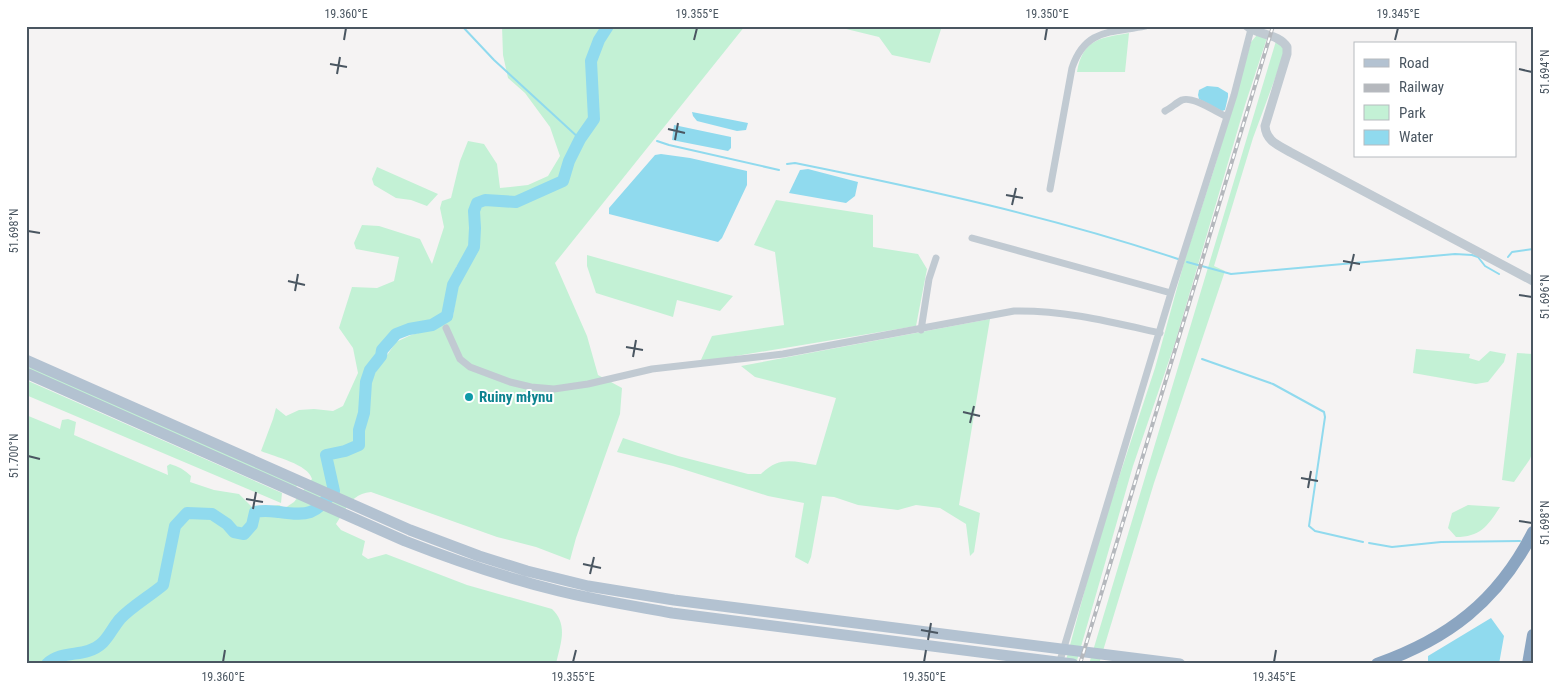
<svg xmlns="http://www.w3.org/2000/svg" width="1559" height="690" font-family="'Roboto Condensed',sans-serif">
<rect width="100%" height="100%" fill="#f5f3f3"/>
<path fill="#c3f1d5" d="M502 26H605L597 39 589 61 592 118 577 138 567 158 560 179 522 198 483 199 475 202C471 211 472 216 473 226 473 243 467 254 456 267L461 268 453 285 447 316 432 325 409 329 396 334 382 350 381 356 370 370 366 382 365 397 370 396V383L375 373 396 342 411 335 433 329 448 321 453 316 458 285 477 247 478 210 484 204 517 205 561 186 567 180 578 146 598 113 595 64 604 39 613 26H745L555 263 587 336 598 375 622 388 620 414 576 538 570 560 536 547 497 537 371 492C351 494 346 509 336 524L341 530 365 541 362 555 368 559 386 554 467 585 552 609C569 625 560 645 556 664H26V415L60 429 62 420 68 419 76 422 74 435 168 475 167 466 170 464C178 466 185 470 191 476L190 482 214 490 239 494 253 508 279 505 285 508 294 502 312 479C308 464 275 457 261 451L273 419 276 408 286 416 299 410 314 409 333 411 343 406 358 373 353 348 339 328 352 287 377 288 394 281 399 257 356 249 354 243 362 225 379 226 420 239 432 264 444 227 440 208 442 201 451 198 460 161 468 141 484 144 497 164 500 188 528 185 548 176 560 156 550 127 525 93 508 78 503 55Z
M834 26H942L930 63 892 55 879 37Z
M1129 33 1125 72H1077C1083 38 1101 38 1129 33Z
M1257 35 1267 38 1245 105 1175 343 1133 466 1076 664H1065L1097 544 1155 368 1185 259 1215 166 1251 42Z
M1276 41 1283 46 1284 54 1253 138 1214 266 1225 271 1154 483 1099 664H1089Z
M377 167 438 194 427 206 411 200 396 198 374 185 372 179Z
M776 200 873 215V247L918 254 927 269 916 326 700 362 712 336 784 325 775 252 754 245Z
M587 255 733 296 720 311 677 300 673 317 596 293 587 266Z
M990 319 959 505 980 513 974 552 970 556 966 524 940 508 916 505 898 510 858 505 834 497 822 496 811 557 808 564 795 557 804 503 768 496 673 466 617 452 623 438 678 456 748 474H761C779 456 793 461 816 465L836 398 755 377 741 366Z
M1416 349 1470 354 1469 358 1479 361 1490 351 1506 354 1504 362 1488 382 1476 384 1413 373Z
M1517 353 1533 354V451L1530 459 1514 482 1502 480Z
M26 364 298 485 295 488 26 369Z
M26 380 282 493 281 503 26 395Z
M1468 505 1500 507C1488 526 1480 537 1456 537L1448 528 1452 513Z"/>
<path fill="#90daee" d="M1207 86 1218 87 1228 93V97L1225 110 1222 111 1199 99 1198 95 1199 90Z
M692 112 748 123 746 130 737 131 697 121 693 116Z
M674 125 731 137V148L728 151 672 140Z
M661 154 690 158 747 171V185L722 238 718 242 609 214V208L655 155Z
M808 169 858 182 855 196 846 203 789 193 800 170Z
M1491 618 1504 636 1499 664H1428V656Z"/>
<g fill="none" stroke-linecap="round" stroke-linejoin="round">
<path stroke="#90daee" stroke-width="2" d="M462 26 494 60 580 139
M657 141 669 145 779 170
M787 164 795 163C924 189 1053 217 1178 259
M1508 257 1512 252 1533 249
M1187 262 1231 274 1455 254 1472 255 1478 257 1485 266 1499 274
M1202 359 1273 384 1324 412 1325 417 1309 526 1315 531 1363 542
M1369 543 1392 547 1441 542 1520 541"/>
<path stroke="#90daee" stroke-width="12" d="M47 664C58 653 75 655 88 651 107 645 109 632 120 619 131 607 150 596 163 585L175 526 187 513 212 514 227 524 234 532 244 534 252 525 255 512C264 510 270 511 279 512 309 516 314 515 334 491L326 455 345 451 359 445V430L364 413 366 382 370 370 381 356 382 350 396 334 409 329 432 325 447 316 453 285 474 247 475 228 474 211 477 203 485 200 516 202 563 181 569 161 580 139 594 119 591 61 599 40 608 26"/>
<path stroke="#c1cad2" stroke-width="7" d="M1165 111C1171 108 1176 103 1182 100 1193 96 1216 112 1227 117
M1050 189 1072 68C1085 29 1110 33 1145 26
M972 238 1171 293
M446 328 460 359 470 367 510 382 531 387 554 389 588 384 652 369 783 354 1014 311C1064 310 1111 322 1160 333
M921 330 929 279 936 258
M1059 664 1171 293 1234 95 1251 29"/>
<path stroke="#c1cad2" stroke-width="9" d="M1247 26C1259 36 1278 33 1287 47V54L1265 126C1266 141 1278 145 1290 152L1533 281"/>
<path stroke="#b3c2d1" stroke-width="11" d="M26 360 410 530 479 556 527 571 588 586 674 600 1180 664
M26 373 405 541C456 561 506 578 559 591 596 600 634 606 672 613L1073 664"/>
<path stroke="#8ba5c1" stroke-width="12" d="M1377 664C1448 639 1498 601 1533 532
M1528 664 1533 635"/>
<defs>
<path id="rail" d="M1080 664 1273 26"/>
</defs>
<use href="#rail" stroke="#b5b8bd" stroke-width="4"/>
<use href="#rail" stroke="#fff" stroke-width="2" stroke-dasharray="5.5" stroke-linecap="butt"/>
</g>
<path fill="none" stroke="#4a5661" stroke-width="2" d="M344 40 346 28M694 40 697 28M1045 40 1047 28M1395 40 1398 28M330 64 347 67M1519 69 1532 72M337 74 340 57M668 129 685 133M675 140 678 123M1006 195 1023 198M1012 205 1016 188M28 231 40 233M1343 261 1360 264M1350 271 1354 254M288 281 305 285M295 291 298 274M1519 295 1532 297M626 347 643 350M633 357 636 340M963 412 980 416M970 423 974 406M28 456 40 459M1301 478 1318 481M1308 488 1311 471M246 499 263 502M253 509 256 492M1519 521 1532 523M583 564 601 568M590 574 594 557M921 630 938 633M928 640 931 623M223 662 225 650M573 662 576 650M924 662 926 650M1274 662 1276 650"/>
<circle fill="#0f9aa8" stroke="#fff" stroke-width="2" cx="469" cy="397" r="5"/>
<g text-anchor="middle" dominant-baseline="central" stroke-width="4" stroke-linejoin="round" paint-order="stroke">
<g font-size="15" font-weight="bold" fill="#0d838f" stroke="#fff" text-anchor="start">
<text x="479" y="397">Ruiny młynu</text>
</g>
</g>
<rect width="1559" height="690" fill="none" stroke="#ffffff" stroke-width="55"/>
<rect x="1354" y="42" width="162" height="115" fill="#ffffff" stroke="#b7bbc0"/>
<rect x="1364" y="59" width="25" height="8" fill="#b3c2d1" stroke="#b7bbc0"/>
<text x="1399" y="68" font-size="15" fill="#4a5661">Road</text>
<rect x="1364" y="84" width="25" height="8" fill="#b5b8bd" stroke="#b7bbc0"/>
<text x="1399" y="92" font-size="15" fill="#4a5661">Railway</text>
<rect x="1364" y="105" width="25" height="15" fill="#c3f1d5" stroke="#b7bbc0"/>
<text x="1399" y="118" font-size="15" fill="#4a5661">Park</text>
<rect x="1364" y="130" width="25" height="15" fill="#90daee" stroke="#b7bbc0"/>
<text x="1399" y="142" font-size="15" fill="#4a5661">Water</text>
<rect x="28" y="28" width="1504" height="634" fill="none" stroke="#4a5661" stroke-width="2"/>
<g font-size="12" text-anchor="middle" fill="#4a5661">
<text x="346" y="18">19.360°E</text>
<text x="697" y="18">19.355°E</text>
<text x="1047" y="18">19.350°E</text>
<text x="1398" y="18">19.345°E</text>
<text transform="translate(1545 72) rotate(-90)" y="4">51.694°N</text>
<text transform="translate(14 231) rotate(-90)" y="4">51.698°N</text>
<text transform="translate(1545 297) rotate(-90)" y="4">51.696°N</text>
<text transform="translate(14 456) rotate(-90)" y="4">51.700°N</text>
<text transform="translate(1545 523) rotate(-90)" y="4">51.698°N</text>
<text x="223" y="681">19.360°E</text>
<text x="573" y="681">19.355°E</text>
<text x="924" y="681">19.350°E</text>
<text x="1274" y="681">19.345°E</text>
</g>
</svg>
